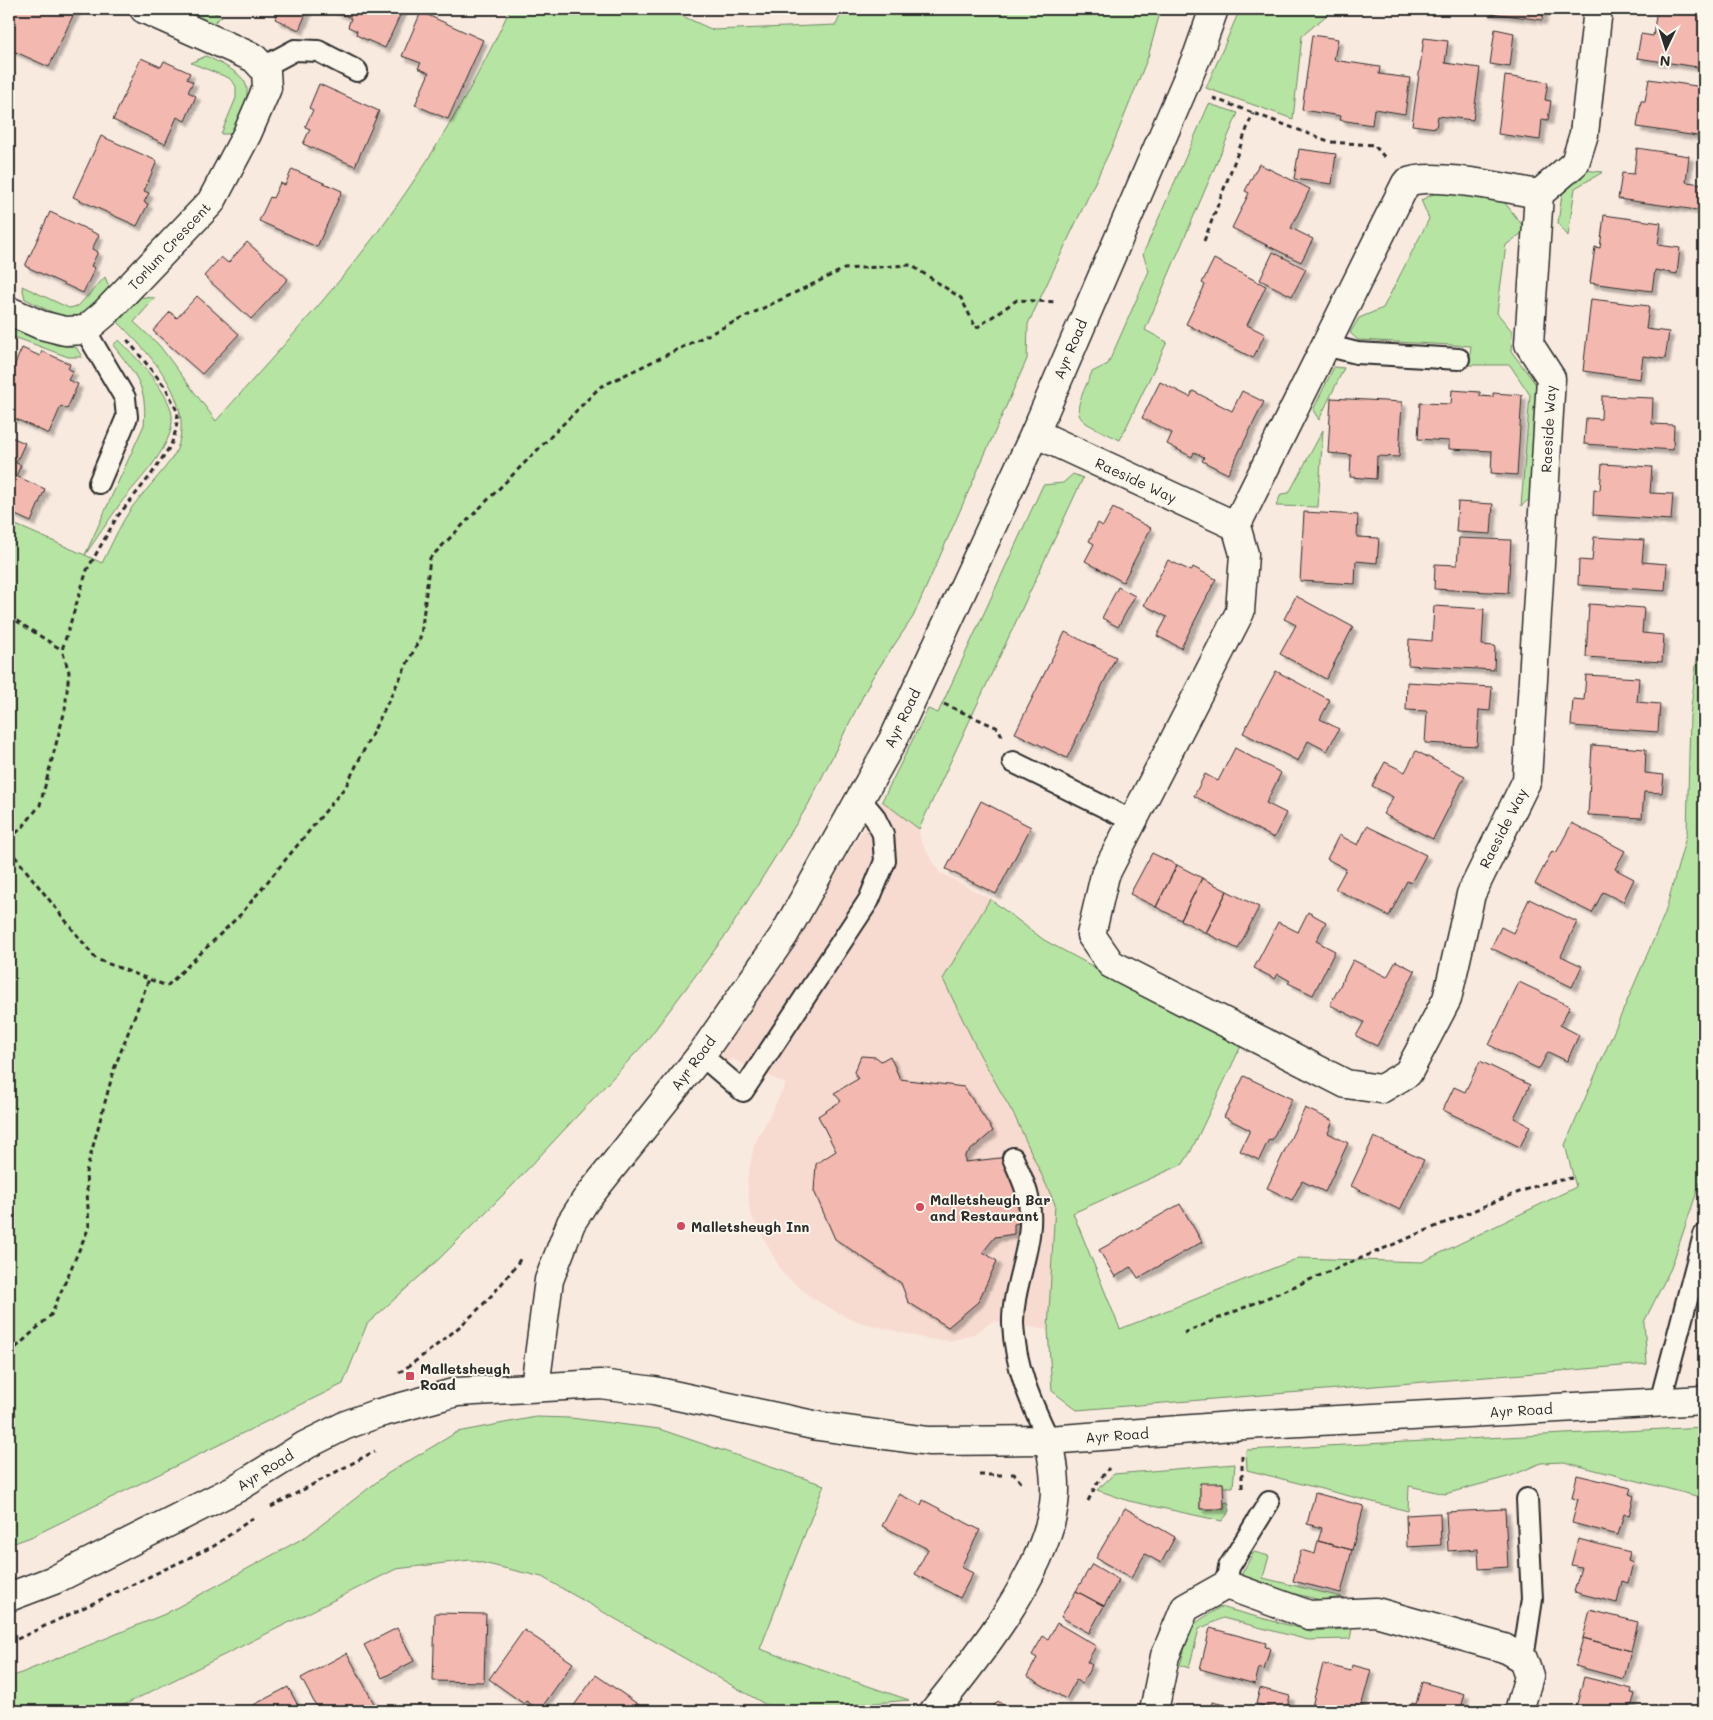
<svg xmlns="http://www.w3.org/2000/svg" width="1713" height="1720" font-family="Mali,sans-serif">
<defs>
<filter id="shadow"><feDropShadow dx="4.5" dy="4.5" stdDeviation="1" flood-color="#0004"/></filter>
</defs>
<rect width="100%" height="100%" fill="#f9eae0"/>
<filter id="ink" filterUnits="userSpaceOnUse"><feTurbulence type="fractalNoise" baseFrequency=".02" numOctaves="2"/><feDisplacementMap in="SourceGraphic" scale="10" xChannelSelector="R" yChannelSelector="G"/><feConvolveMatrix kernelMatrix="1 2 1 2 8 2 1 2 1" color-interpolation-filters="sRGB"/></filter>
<g filter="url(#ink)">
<path fill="#f7dbd1" d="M882 801 919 829 921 842 939 872 990 899 943 979 980 1055 1015 1117 1055 1204 1048 1330 993 1321 974 1334 951 1341 927 1339 851 1320 812 1298 783 1274 750 1213 747 1181 754 1145 786 1084 732 1059 719 1070V1054Z"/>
<path fill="#b6e4a2" stroke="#708866" d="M175 9H206L222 16 211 25Z
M510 9H667L713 30 836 25 843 9H1161L1148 57 1114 142 1028 324 1027 359 913 617 872 678 808 805 728 932 645 1043 511 1187 439 1259 367 1324 343 1384 31 1537 9 1545V522L85 555 144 425C148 386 135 374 113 345L119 340C135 356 165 388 171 410 180 442 137 481 120 504 108 521 97 538 85 555L102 563C112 544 120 524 133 506 143 493 173 461 177 449 195 399 150 355 118 322L141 297 155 298 134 322 159 345 216 421C260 371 306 322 348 270 413 190 467 102 510 9Z
M1240 9H1334L1302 36 1293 119 1206 88Z
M206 56C257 81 254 85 232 134H221L236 98V86L229 78 191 63Z
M1209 104 1238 113 1145 330 1167 342 1120 440C1073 417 1069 422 1092 372L1108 364 1149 271 1143 254Z
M1584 170 1603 172 1575 188 1568 236 1558 223 1563 187Z
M1442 190 1502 199 1526 230 1506 245 1497 313 1512 331 1511 351 1541 391 1533 496 1521 506 1530 395 1510 365H1469L1471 346 1358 340 1350 333 1359 318 1383 308 1429 219 1421 200Z
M105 277 110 289C103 296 94 309 85 314 67 324 41 306 25 299L22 286 69 308 78 306Z
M9 324 56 345 76 347 82 357H68L9 335Z
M1334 367 1344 368 1319 420 1313 410Z
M1323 430 1318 507 1276 506 1281 494 1289 493Z
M1073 474 1083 478 919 829 882 801 928 709 938 713 1043 485 1063 483Z
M1704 598V1171L1671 1268 1644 1322 1647 1364 1077 1410 1052 1391 1048 1330 1055 1204 1015 1117 980 1055 943 979 990 899 1044 940 1241 1046 1191 1151 1183 1164 1073 1213 1120 1329 1299 1258 1422 1262 1576 1187 1565 1145 1665 913 1687 833 1690 716Z
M536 1417 571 1418 659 1429 824 1485 760 1649 909 1700 841 1706 837 1711H777L542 1577 470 1560 396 1569 112 1711H9V1678L165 1614 307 1536 387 1474 457 1432Z
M1704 1427V1498L1564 1462 1541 1463 1511 1476 1445 1494 1409 1486 1408 1511 1247 1470 1246 1450Z
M1235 1464 1233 1487H1223V1483L1200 1484V1509H1224V1503L1228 1502 1230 1511 1222 1521 1129 1501 1097 1490 1114 1474Z
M1254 1552 1269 1556 1263 1578 1342 1597 1321 1600 1256 1585 1241 1575Z
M1220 1607 1310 1631 1352 1629 1350 1639 1308 1640 1223 1618 1199 1629 1189 1668 1180 1665 1191 1626Z"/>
<path fill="#f3b8af" stroke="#2b2b2b" filter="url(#shadow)" d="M9 9H76L49 67 9 49Z
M270 9H308L299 30 275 19 278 12Z
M330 9H403L385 48 356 35 357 31 348 27 351 18Z
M1486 9H1544L1542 20 1485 12Z
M1657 9H1704V68L1637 58 1641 34 1653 36Z
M421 12 483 40 448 119 415 105 429 73 418 68 421 63 402 56Z
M1495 29 1514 33 1510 67 1490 64Z
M1312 35 1338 39 1334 60 1380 67 1379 74 1410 78 1405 114 1374 109 1372 125 1340 120 1341 116 1302 110Z
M1424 38 1448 41 1445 63 1480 68 1473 120 1438 116 1436 128 1412 125Z
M141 58 161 67 164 61 190 73 187 79 193 82 188 92 196 96 185 121 177 117 165 144 113 120Z
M1505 76 1548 82 1545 100 1551 101 1548 120 1542 119 1540 140 1498 134Z
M1649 79 1703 87 1699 111H1704V137L1637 127 1641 101H1645Z
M319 84 379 111 355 166 303 144 310 129 305 127 313 110 309 108Z
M101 136 157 161 144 191 149 193 144 202 148 204 137 226 73 197Z
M1637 148 1689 156 1686 182 1704 184V211L1618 199 1622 173 1634 174Z
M1299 149 1336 154 1332 184 1294 179Z
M1259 164 1310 189 1291 228 1313 239 1301 262 1232 228 1249 193 1245 191Z
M292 169 342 191 317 247 259 221 270 197 273 198 280 183 285 185Z
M50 212 99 235 92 249 98 252 91 266 95 268 83 293 25 266Z
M1604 215 1661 223 1658 245 1680 248 1677 274 1655 270 1652 291 1590 283 1595 247 1600 248Z
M247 242 288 279 251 319 204 276 221 257 228 263Z
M1273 252 1306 269 1292 296 1260 280Z
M1214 259 1266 286 1247 325 1265 334 1253 358 1186 324 1205 285 1202 283Z
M197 296 239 334 202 374 153 331 170 312 177 318Z
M1591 299 1649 306 1646 329 1669 332 1665 359 1643 356 1640 379 1583 371Z
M22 348 40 356 42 351 70 364 68 369 73 371 68 380 78 384 67 409 61 406 49 434 9 416V377Z
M1160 382 1190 397 1193 391 1232 411 1242 391 1264 402 1228 474 1202 461 1204 457 1194 452 1192 457 1167 444 1172 433 1142 418Z
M1452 390 1480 392V396L1493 397V393L1522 395 1517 475 1491 473 1492 451 1449 449V441L1418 439 1420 403 1451 404Z
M1602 396 1653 398 1652 424 1674 425 1673 450 1584 444 1586 418 1601 419Z
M1331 398 1402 402 1399 457 1377 456 1376 479 1350 477 1351 455 1328 453Z
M9 436 25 443 16 463 21 465 16 476 45 489 31 522 9 512Z
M1602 464 1652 467 1650 493 1673 494 1671 520 1593 515 1594 489 1600 490Z
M1458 502 1493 504 1491 534 1456 532Z
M1113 508 1151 528 1123 582 1085 561 1094 544 1089 541 1098 523 1103 526Z
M1304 512 1358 515 1357 537 1379 538 1377 563 1356 561 1355 584 1300 581Z
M1594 537 1644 540 1642 562 1667 564 1665 591 1578 585 1579 560 1592 561Z
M1459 538 1511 540 1508 593 1434 589 1435 564 1457 565Z
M1168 560 1191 571 1193 567 1216 579 1181 648 1157 636 1167 617 1144 605Z
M1118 587 1135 596 1118 627 1102 618Z
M1296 596 1353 627 1326 679 1280 654 1296 625 1284 619Z
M1589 604 1644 608 1642 633 1664 635 1662 662 1586 657Z
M1434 606 1484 609 1482 645 1495 646 1494 670 1408 665 1409 639 1432 641Z
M1065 632 1116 657 1067 758 1015 733Z
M1276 671 1330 700 1320 719 1339 729 1327 751 1308 741 1298 761 1243 733Z
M1586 675 1639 678 1637 702 1660 704 1658 732 1571 726 1573 699 1584 700Z
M1407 682 1492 687 1490 711 1479 710 1477 746 1425 743 1427 711 1406 710Z
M1592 745 1646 749 1645 773 1664 775 1662 793 1644 792 1642 818 1588 815Z
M1235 748 1281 773 1266 803 1286 813 1274 838 1194 796 1205 774 1218 781Z
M1416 751 1465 776 1433 839 1383 814 1393 797 1372 786 1385 762 1405 772Z
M981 801 1031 827 996 894 946 869Z
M1572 823 1625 851 1615 869 1634 879 1623 902 1603 892 1592 913 1535 884 1552 851 1556 853Z
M1367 826 1426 855 1411 883 1407 881 1389 916 1335 889 1346 869 1327 859 1339 835 1358 845Z
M1152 853 1177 865 1156 907 1130 894Z
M1177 865 1202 878 1181 920 1156 907Z
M1202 878 1227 891 1206 933 1181 920Z
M1227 891 1259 907 1238 949 1206 933Z
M1529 899 1577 922 1561 956 1582 966 1572 987 1491 948 1501 927 1513 933Z
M1308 912 1326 922 1316 941 1335 951 1313 995 1288 983 1290 981 1278 974 1275 979 1254 968 1278 922 1298 932Z
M1353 960 1387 977 1396 961 1415 971 1377 1046 1356 1036 1364 1022 1330 1005Z
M1519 982 1570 1006 1560 1025 1579 1035 1567 1061 1548 1052 1539 1069 1489 1045Z
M861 1056 876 1057 881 1061 890 1056 900 1079 964 1087 993 1131 965 1155V1162L1008 1157 1024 1222 1014 1224V1234L995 1237 983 1252 997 1261 978 1302 948 1327 908 1302 901 1283 835 1239 814 1191 816 1164 836 1151 818 1116 841 1101 834 1093 858 1079 854 1072Z
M1480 1061 1530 1085 1514 1118 1530 1126 1520 1147 1443 1110 1454 1087 1465 1092Z
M1244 1076 1292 1099 1272 1140 1269 1139 1259 1160 1240 1151 1250 1130 1224 1117Z
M1305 1108 1333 1121 1328 1133 1348 1143 1325 1192 1302 1181 1292 1200 1267 1188Z
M1374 1137 1424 1160 1400 1210 1351 1186Z
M1180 1204 1202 1242 1138 1278 1131 1267 1115 1277 1099 1250Z
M1577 1475 1631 1488 1629 1494 1634 1496 1629 1516 1624 1514 1618 1535 1572 1523 1578 1499 1572 1498Z
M1200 1483H1223L1224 1509H1200Z
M1315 1493 1364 1506 1352 1550 1318 1541 1322 1528 1307 1524Z
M899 1494 921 1505 923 1500 980 1530 961 1567 973 1573 960 1598 915 1574 928 1549 882 1526Z
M1125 1508 1175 1537 1161 1563 1145 1554 1131 1578 1096 1558Z
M1505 1509 1508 1567 1479 1569 1478 1549 1448 1551 1446 1512Z
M1440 1513 1441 1545 1407 1547 1406 1515Z
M1578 1539 1630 1552 1628 1561 1633 1563 1628 1583 1622 1581 1617 1603 1574 1592 1581 1567 1571 1565Z
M1318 1541 1352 1550 1341 1593 1293 1581 1301 1550 1315 1554Z
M1092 1564 1119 1580 1104 1606 1076 1591Z
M1076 1591 1104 1606 1089 1633 1061 1617Z
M1590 1610 1638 1622 1631 1651 1583 1638Z
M435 1613 486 1614 484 1682 433 1681Z
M1057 1623 1096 1646 1087 1662 1092 1665 1082 1684 1076 1680 1066 1699 1027 1676 1037 1658 1032 1655 1043 1636 1048 1639Z
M397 1628 414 1661 382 1678 364 1645Z
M1210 1628 1266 1643 1265 1647 1270 1648 1264 1670 1259 1668 1255 1684 1200 1669Z
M524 1630 573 1663 540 1710 526 1701 524 1704 489 1679Z
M1583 1638 1631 1651 1624 1679 1575 1666Z
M347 1653 378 1711H319L301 1678Z
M1323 1664 1351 1671 1352 1665 1371 1670 1360 1711 1311 1710Z
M596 1675 639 1705 635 1711H570Z
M1584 1677 1632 1689 1631 1693 1635 1694 1630 1711H1575Z
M1422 1682 1465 1694 1460 1711H1410L1412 1703 1416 1704Z
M288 1687 301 1711H242Z
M1260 1688 1290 1696 1286 1711 1256 1704Z
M998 1701 1010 1711H989Z
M1212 1702 1250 1711H1210Z"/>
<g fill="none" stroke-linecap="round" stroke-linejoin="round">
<defs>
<path id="service" d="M263 67 295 50 318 51 357 71
M85 330 125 398 127 417 99 483
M1325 345 1357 353 1459 359
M1013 762 1133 821
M701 1055 743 1091 869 900 885 861 883 834 874 816 859 798
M1013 1158C1018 1170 1025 1183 1028 1197 1038 1240 1012 1282 1013 1324 1015 1367 1031 1403 1049 1440
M1660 1402 1704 1235
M1226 1585 1229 1567 1269 1502
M1523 1659 1532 1599 1527 1499"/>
<path id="minor" d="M1539 194 1575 163 1584 134 1598 9
M9 311 41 325 65 331 85 330 105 313 211 202 247 134 267 88 266 71 254 58 144 9
M1035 433 1236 526 1244 554 1240 612 1105 875 1091 935 1111 964 1346 1084 1381 1089 1408 1073 1447 999 1471 894 1527 780 1551 378 1529 344 1539 194C1509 189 1431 171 1406 183L1236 526
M934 1711C977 1658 1045 1573 1054 1504 1057 1483 1053 1461 1049 1440
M1154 1711 1165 1656 1185 1608 1226 1585 1309 1615 1376 1612 1504 1648 1523 1659 1529 1676 1519 1711"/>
<path id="tertiary" d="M535 1387 549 1280 571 1223 585 1201 701 1055 784 935 894 738 1035 433 1198 54 1214 9"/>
<path id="primary" d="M9 1597 54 1580 237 1488 306 1445 346 1425 376 1414 457 1392 600 1384 654 1391 818 1426 928 1441 1049 1440 1245 1425 1704 1400"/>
</defs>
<use href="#service" stroke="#2b2b2b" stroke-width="24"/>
<use href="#minor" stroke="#2b2b2b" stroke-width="31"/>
<use href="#tertiary" stroke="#2b2b2b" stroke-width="31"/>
<use href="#primary" stroke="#2b2b2b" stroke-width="31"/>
<path stroke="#2b2b2b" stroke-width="3" stroke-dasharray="5 4" stroke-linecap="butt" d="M1213 98 1331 142 1374 145 1387 160
M1204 241 1253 113
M9 616 62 650
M944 704 998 728 1002 736
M9 839 22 828 40 805 65 710 69 672 62 650 87 570 117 517 151 475 171 445 176 430 178 413 166 388 125 337
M9 849 96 959 167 986 241 914 346 786 421 636 430 558 600 387 844 269 911 265 961 298 976 328 1017 300 1056 302
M1184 1333 1501 1199 1541 1184 1572 1178
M9 1354 51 1315 89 1227 86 1172 114 1069 149 979
M399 1373C449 1337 486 1309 521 1258
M1242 1456V1490
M1011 1474H1014L1023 1485
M979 1475H1005
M1088 1501 1096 1485 1109 1468
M271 1507 375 1451
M9 1643 214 1546 253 1518
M890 1711 894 1709 902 1711"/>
<use href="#service" stroke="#fbf7ec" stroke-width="20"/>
<use href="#minor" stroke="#fbf7ec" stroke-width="28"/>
<use href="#tertiary" stroke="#fbf7ec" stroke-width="28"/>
<use href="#primary" stroke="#fbf7ec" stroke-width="28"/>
</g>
</g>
<g fill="#d1495b" stroke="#fbf7ec" stroke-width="2">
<circle cx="920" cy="1207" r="5"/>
<circle cx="681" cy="1226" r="5"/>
<rect x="405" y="1371" width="10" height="10" rx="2.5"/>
</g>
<g text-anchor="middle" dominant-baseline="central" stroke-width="4" stroke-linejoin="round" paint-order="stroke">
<g font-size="14" fill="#2b2b2b" stroke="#fbf7ec">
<text transform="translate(169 246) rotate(-47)">Torlum Crescent</text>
<text transform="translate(1070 349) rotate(-67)">Ayr Road</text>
<text transform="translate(1548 429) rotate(-87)">Raeside Way</text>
<text transform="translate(1136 480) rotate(25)">Raeside Way</text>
<text transform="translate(902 718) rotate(-64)">Ayr Road</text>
<text transform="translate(1503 828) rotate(-63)">Raeside Way</text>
<text transform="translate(693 1063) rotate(-53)">Ayr Road</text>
<text transform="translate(1521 1410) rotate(-3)">Ayr Road</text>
<text transform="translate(1117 1435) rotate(-4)">Ayr Road</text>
<text transform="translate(265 1470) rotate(-32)">Ayr Road</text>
</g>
<g font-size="14" font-weight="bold" fill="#2b2b2b" stroke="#fbf7ec" text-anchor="start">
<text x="930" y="1199">Malletsheugh Bar<tspan x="930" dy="16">and Restaurant</tspan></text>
<text x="691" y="1226">Malletsheugh Inn</text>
<text x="420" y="1368">Malletsheugh<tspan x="420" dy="16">Road</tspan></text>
</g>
</g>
<rect width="1713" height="1720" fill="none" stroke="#fbf7ec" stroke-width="30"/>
<rect x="15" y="15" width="1683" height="1690" fill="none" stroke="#2b2b2b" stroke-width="2" filter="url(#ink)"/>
<g transform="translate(1666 48) rotate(184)" stroke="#fbf7ec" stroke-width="4" paint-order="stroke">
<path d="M0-4L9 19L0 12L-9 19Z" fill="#2b2b2b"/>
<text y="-8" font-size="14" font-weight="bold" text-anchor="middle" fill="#2b2b2b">N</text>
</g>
</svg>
